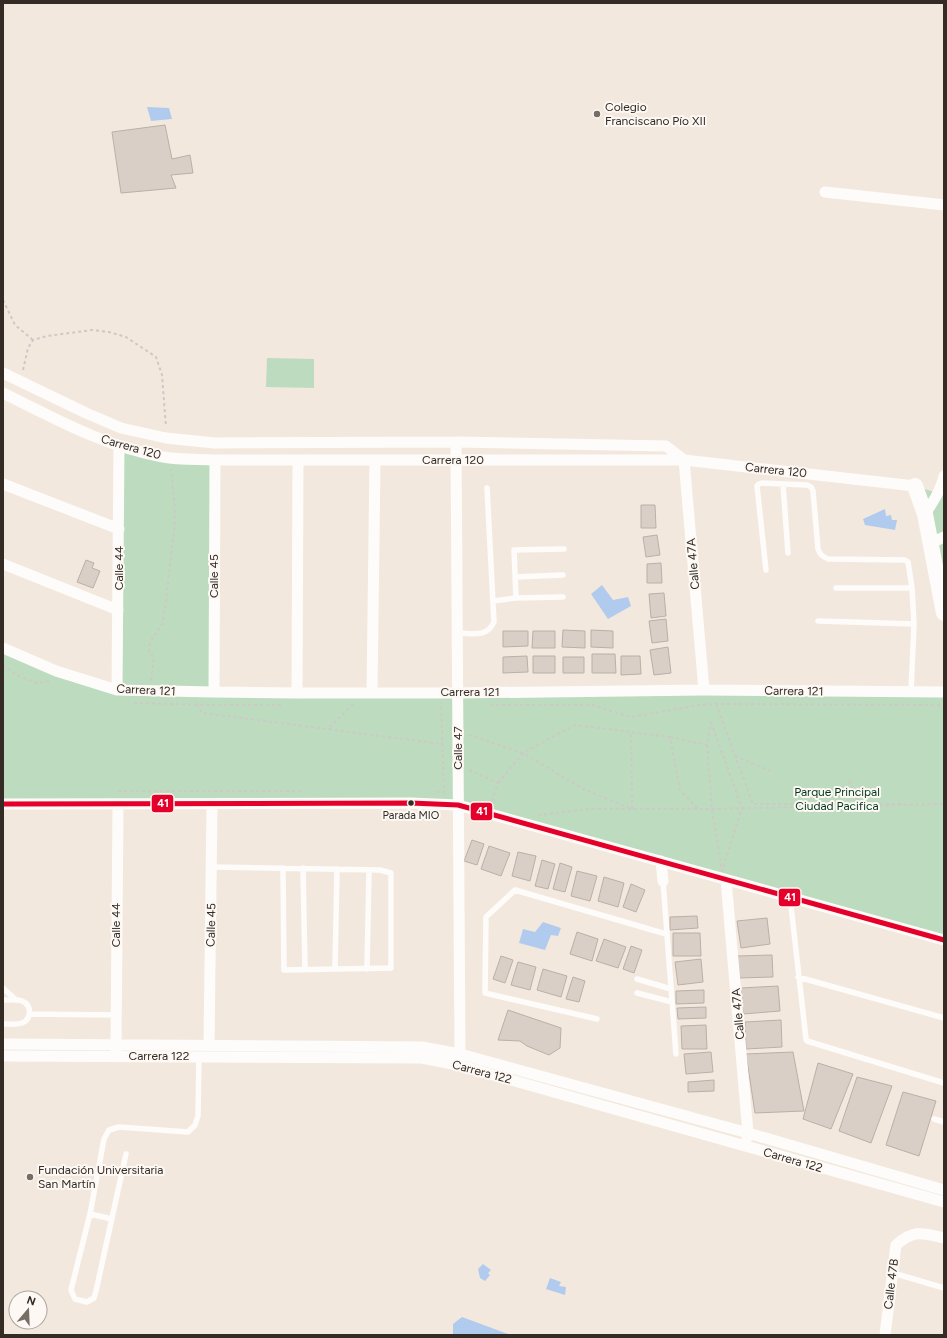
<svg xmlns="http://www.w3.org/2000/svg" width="947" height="1338" font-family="Figtree,sans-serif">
<rect width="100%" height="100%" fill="#f3e8dd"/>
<path fill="#bddbbf" d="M267 358 314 359V388L266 387Z
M119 446 215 460 214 692H944V940L458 805 3 804V648L117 690Z
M915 486 944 495V613Z"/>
<path fill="#b1cbee" d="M147 107 169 108 172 119 151 121Z
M885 509 886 516 891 515 892 520H897L895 530 865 525 863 519Z
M602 585 613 600 628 597 631 606 608 619 591 594Z
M543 922 561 928 558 936 551 935 545 950 519 943 523 929 535 932Z
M483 1264 491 1270 488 1273 490 1275 485 1281 480 1278 478 1269Z
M550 1278 561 1282 559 1286 566 1287 565 1295 546 1289Z
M462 1317 511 1335H453V1324Z"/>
<path fill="#d9cfc6" stroke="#b9b0a8" d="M165 125 172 159 190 155 193 173 171 175 176 188 121 193 112 132Z
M641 505H655L656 528H641Z
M657 535 660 555 646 557 643 537Z
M86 560 94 563 92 568 100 571 93 588 77 582Z
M661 563 662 583H647V564Z
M664 593 666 616 651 618 649 594Z
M666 619 668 641 652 643 649 621Z
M563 630 585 631V648L562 647Z
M591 630 613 631V648L591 647Z
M503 631H528V646L503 647Z
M533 631H555V648H532Z
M668 647 671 673 654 675 650 650Z
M592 654H615L616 673H592Z
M527 656 528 672 503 673V657Z
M533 656H555V673H533Z
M621 656H640L641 674 621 675Z
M563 657H584V673H563Z
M472 840 484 844 477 865 464 861Z
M489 846 510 853 501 876 481 869Z
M518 852 536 856 530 881 512 876Z
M542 860 555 864 548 889 535 886Z
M560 863 572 867 565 892 553 889Z
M577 871 597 876 590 901 571 896Z
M604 877 624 883 618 907 598 901Z
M631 884 645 890 636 912 623 907Z
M697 916 698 928 670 930V917Z
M767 918 770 944 741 948 737 921Z
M577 932 598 939 592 961 570 954Z
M673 933H700L701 956H673Z
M604 939 626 947 618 968 596 961Z
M631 946 642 950 634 973 623 969Z
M772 955 773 977 738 978 737 956Z
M501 956 513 960 505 983 493 979Z
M701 959 703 982 678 985 675 962Z
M518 962 536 967 530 990 511 985Z
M543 969 567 976 561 997 537 990Z
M573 977 585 981 579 1002 566 999Z
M778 986 780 1011 743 1014 741 988Z
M704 990V1003L676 1004V991Z
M706 1007V1018L678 1019 677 1008Z
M508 1010 561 1028 560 1048 549 1055 527 1046 520 1041 498 1040Z
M781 1020 782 1047 746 1049 745 1022Z
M706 1025 707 1049H682L681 1026Z
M711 1052 713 1072 686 1074 684 1054Z
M793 1052 804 1111 755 1113 746 1054Z
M818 1063 853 1074 831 1129 803 1119Z
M857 1077 892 1086 871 1143 839 1131Z
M714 1080V1091L688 1092V1082Z
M903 1092 936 1101 919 1156 886 1145Z"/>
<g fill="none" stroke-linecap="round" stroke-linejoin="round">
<path stroke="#cdc9c5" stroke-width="2" stroke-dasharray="3 3" stroke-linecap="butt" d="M3 300 15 325 33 340
M23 370 28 348 33 340 47 336 92 330 109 332 126 337 156 357 162 375 166 427
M3 665 16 675 37 683 49 681
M151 680 154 658 149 651 150 642 163 623 175 523V511L171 469
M134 703 213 705H281
M197 704 202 713 328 729
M353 704 328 729 442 744
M716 704 753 804H903
M490 705H592L631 717 699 705 716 704 944 705
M711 722 742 808 722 871 712 809 707 745Z
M469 735 523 753 575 725 631 732
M670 737 707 745
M735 756 770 771
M469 770 498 783 491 804
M849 781 860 804
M498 783 523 753 583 789 632 809 631 732 670 737 680 790 698 809
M118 791H304
M436 792H444L441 703
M538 815 589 809H712L944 804"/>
<path stroke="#fdfcfa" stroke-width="5.5" d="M783 484 788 553
M766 570 757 486 759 484 762 483 807 485 811 487 813 491 818 549C820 555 823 557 828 559L905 560 908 562 912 588 914 624 911 692
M515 577 563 575
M836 588H912
M516 598 514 550 564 549
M493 601 516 598 563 597
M818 621 914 624
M457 633C472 633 487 638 494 622L487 488
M211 867 380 870 391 873V968L284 970 283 868
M303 868 305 969
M663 881 676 1054
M790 897 806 1039 807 1041 944 1083
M335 969 337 869
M367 969 369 870
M798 977 944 1018
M637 979 671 989
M3 988 16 1000
M637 993 672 1002
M3 1000C9 1000 16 999 22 1001 32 1005 32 1019 22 1023 16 1025 9 1024 3 1024
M29 1014 116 1015
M597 1019 485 993 486 917 515 890 666 934
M934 1119 944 1122
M90 1214 71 1290 75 1299 87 1302 94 1298 96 1291 126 1154
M112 1219 90 1214 104 1139 109 1130 119 1127 188 1132 195 1125 198 1116 199 1056
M893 1273 944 1288"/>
<path stroke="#fdfcfa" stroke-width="11" d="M825 192 944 205
M3 373 86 413 121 428 166 438 214 443 456 442 666 446 684 460 704 690
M3 393C54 418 105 447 163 457 179 460 198 459 215 460H684L915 486
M456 442 460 1054 459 1061
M3 484 119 529
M925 514C933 502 941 490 944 476
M931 543 944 537
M3 564 118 610
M3 648 56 671 117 690 214 692 297 693H457L704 690 944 692
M117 690 119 446
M214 692 215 460
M372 692 375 460
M297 693 298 460
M3 804 411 803 458 805 944 940
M661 861 663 881
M726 880 748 1133 747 1138
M3 1044 422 1047 460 1054 748 1133 944 1190
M209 1045 212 804
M116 1050 118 805
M3 1056 422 1058 458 1065 944 1202
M885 1335 896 1245C914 1229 923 1233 944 1238"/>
<path stroke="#fdfcfa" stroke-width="16" d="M915 486 925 514 944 613"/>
<defs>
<path id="bus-1" d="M3 804 411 803 458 805 944 940"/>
</defs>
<use href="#bus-1" stroke="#fdf8f4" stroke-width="8"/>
<use href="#bus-1" stroke="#e4002b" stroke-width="5"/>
</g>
<g fill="#766d65" stroke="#fdf8f4" stroke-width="1.5">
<circle cx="597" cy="114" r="4"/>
<circle cx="30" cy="1177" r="4"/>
</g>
<circle fill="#332b24" stroke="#fdf8f4" stroke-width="1.5" cx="411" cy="803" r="3.5"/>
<g text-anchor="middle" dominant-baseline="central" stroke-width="4" stroke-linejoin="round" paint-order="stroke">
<g font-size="11" fill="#332b24" stroke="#fdf8f4">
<text x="411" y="815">Parada MIO</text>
</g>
<g font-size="12" fill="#332b24" stroke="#fdf8f4" text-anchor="start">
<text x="605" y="107">Colegio<tspan x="605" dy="14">Franciscano Pío XII</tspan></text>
<text x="38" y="1170">Fundación Universitaria<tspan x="38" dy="14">San Martín</tspan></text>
</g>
<g font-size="12" fill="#332b24" stroke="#fdf8f4">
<text transform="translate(131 447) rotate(16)">Carrera 120</text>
<text x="453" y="460">Carrera 120</text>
<text transform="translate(776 470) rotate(6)">Carrera 120</text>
<text transform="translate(693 564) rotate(-95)">Calle 47A</text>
<text transform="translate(119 568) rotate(-90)">Calle 44</text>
<text transform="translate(214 576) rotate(-90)">Calle 45</text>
<text transform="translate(146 690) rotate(3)">Carrera 121</text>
<text transform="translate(794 691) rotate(1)">Carrera 121</text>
<text x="470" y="692">Carrera 121</text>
<text transform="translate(458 748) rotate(-90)">Calle 47</text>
<text transform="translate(116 925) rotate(-90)">Calle 44</text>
<text transform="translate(211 925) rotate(-89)">Calle 45</text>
<text transform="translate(738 1014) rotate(-95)">Calle 47A</text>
<text x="159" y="1056">Carrera 122</text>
<text transform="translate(482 1072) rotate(15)">Carrera 122</text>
<text transform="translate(793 1160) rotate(16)">Carrera 122</text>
<text transform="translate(891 1284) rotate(-83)">Calle 47B</text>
</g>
<g font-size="12" fill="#01381c" stroke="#fdf8f4">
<text x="837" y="792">Parque Principal<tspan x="837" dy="14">Ciudad Pacifica</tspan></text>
</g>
</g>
<g stroke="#fdf8f4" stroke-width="1.5">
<rect x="151" y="794" width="23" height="19" rx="4" fill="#e4002b"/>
<rect x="470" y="802" width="23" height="19" rx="4" fill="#e4002b"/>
<rect x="778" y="888" width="23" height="19" rx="4" fill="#e4002b"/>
</g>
<g font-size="11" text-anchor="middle" font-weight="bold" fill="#fff">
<text x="163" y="807">41</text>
<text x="482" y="815">41</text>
<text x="790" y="901">41</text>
</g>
<rect width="947" height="1338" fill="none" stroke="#332b24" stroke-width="8"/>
<g transform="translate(28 1310) rotate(19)"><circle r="19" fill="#fdf8f4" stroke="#aca6a1"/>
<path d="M0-3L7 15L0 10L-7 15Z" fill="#766d65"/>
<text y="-6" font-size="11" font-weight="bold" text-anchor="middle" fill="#332b24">N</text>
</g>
</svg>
